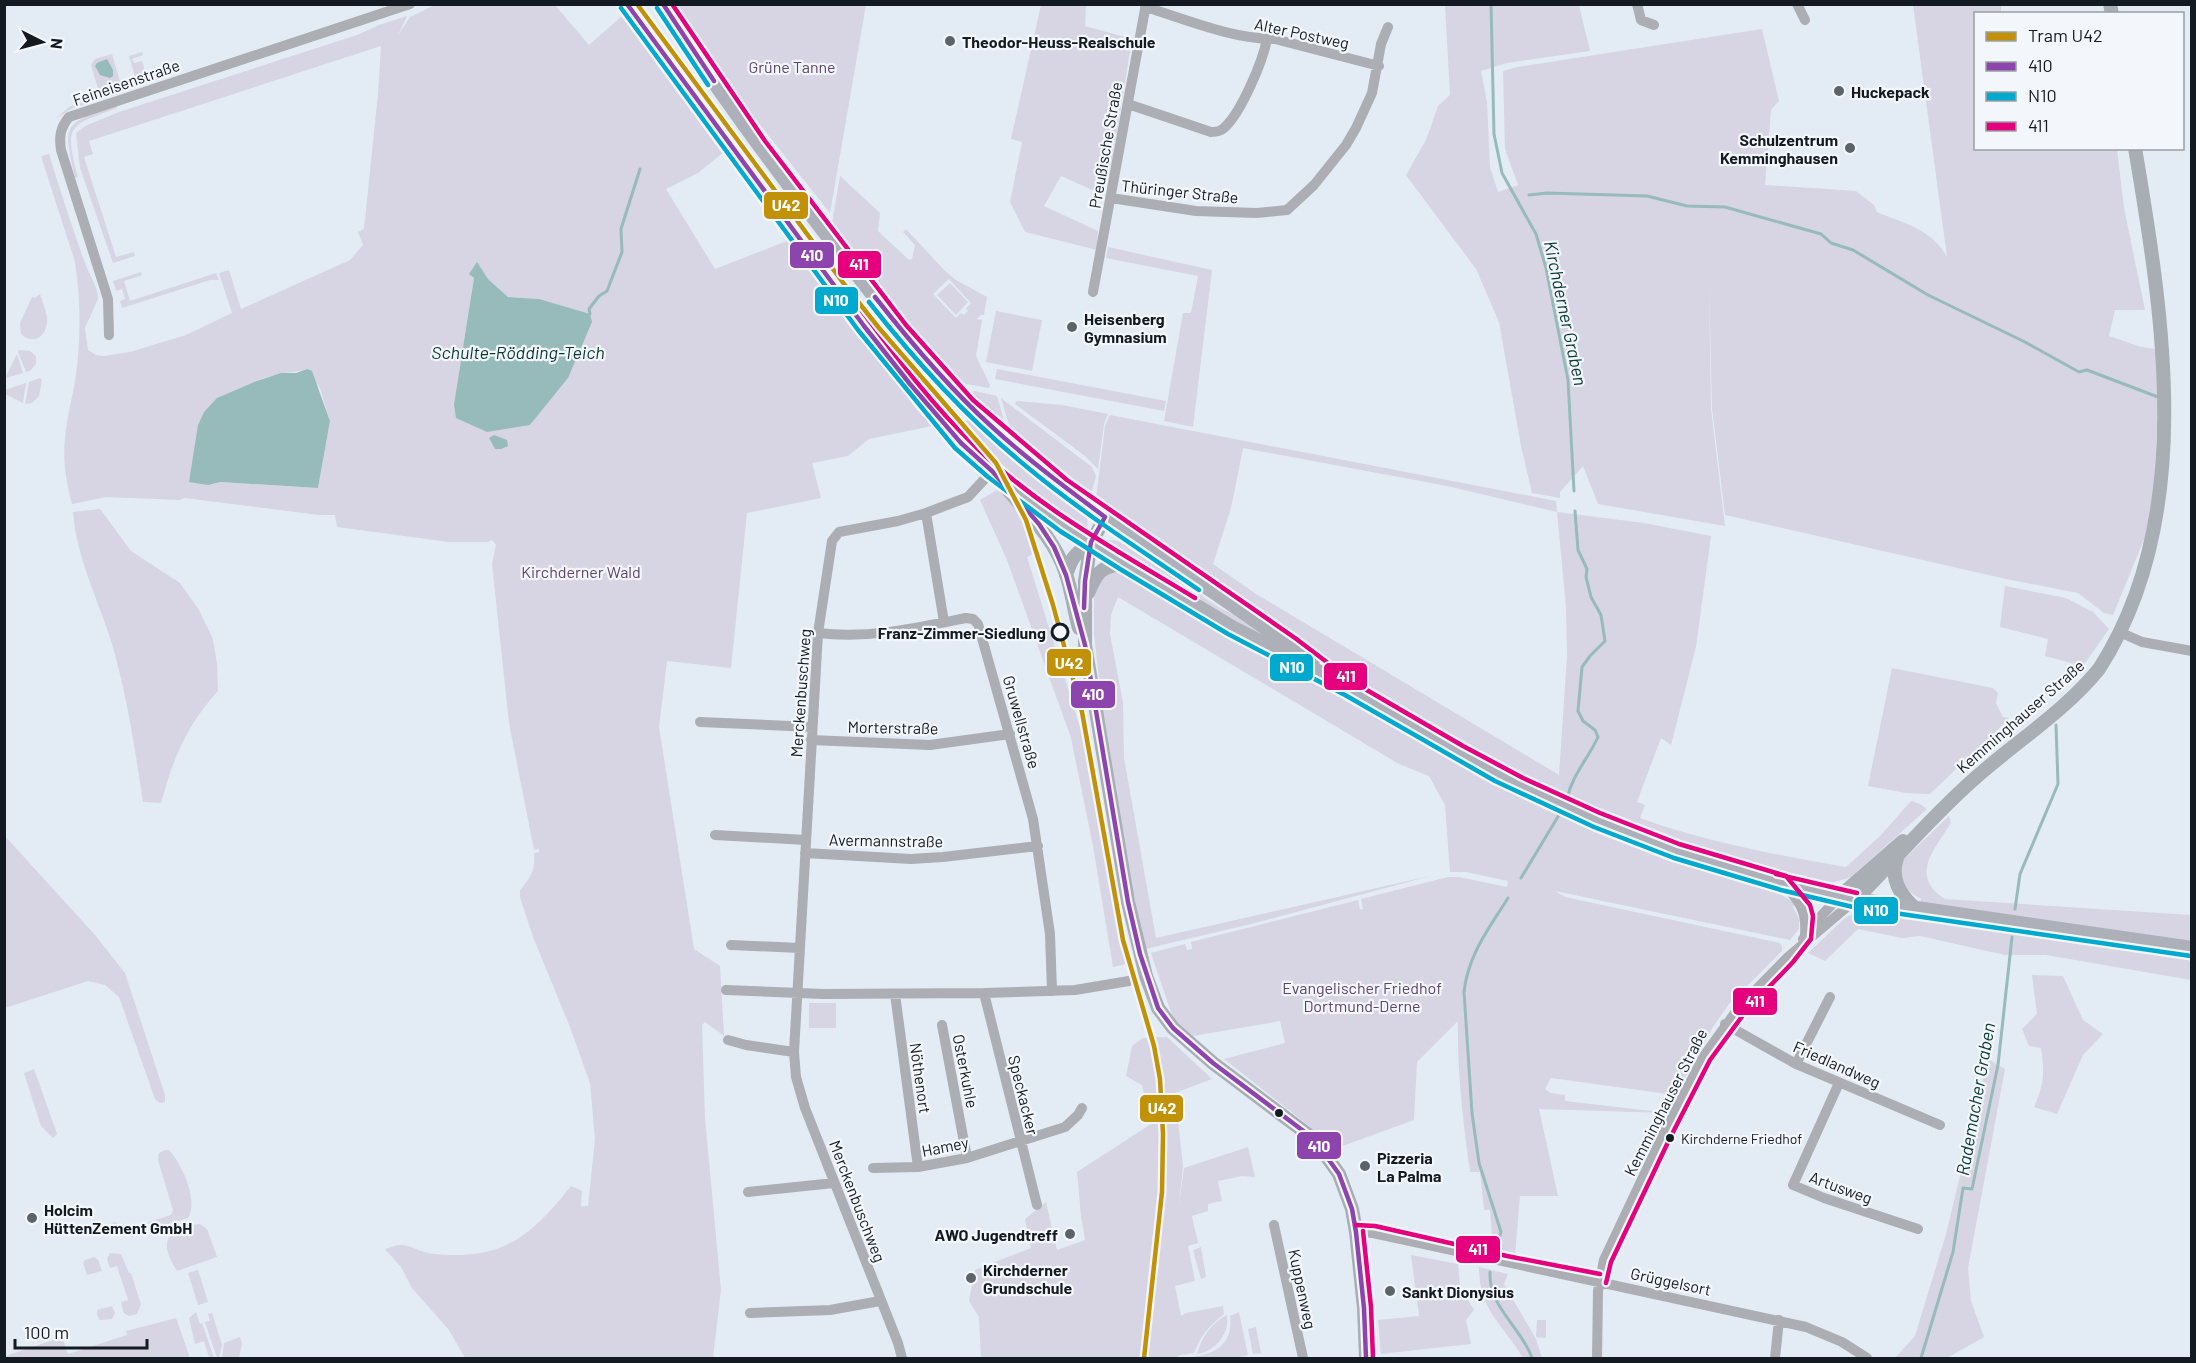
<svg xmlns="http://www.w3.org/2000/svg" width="2196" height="1363" font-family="Barlow,sans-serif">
<rect width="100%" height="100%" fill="#e3ecf5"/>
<path fill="#d7d4e4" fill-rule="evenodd" d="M435 5H555L589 45 623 15 725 151 698 173 666 189 715 269 787 241 918 411 932 426 869 439 848 456 812 463 821 498 747 513 731 668 667 661 659 727 694 949 720 966 724 1036 705 1022 702 1025 705 1118 721 1290 713 1358H465L449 1330 412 1288 401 1267 385 1249C390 1248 398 1244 403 1245 413 1246 421 1253 434 1254 502 1260 530 1238 571 1186L582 1191 581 1206H588L595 1139 590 1083 570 1027 533 937 520 897V890C530 878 536 870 534 853L539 852V849L534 850 509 723 492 564 496 545 492 540 488 542H449L337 527 335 515H319L185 498 179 500 106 497 72 504C64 474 62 453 67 422 69 408 73 395 75 381 81 343 81 300 75 262L41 156 49 154C60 189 71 225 84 260 88 274 98 285 98 299L85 328 88 350 96 355 104 356 130 352 186 335 232 313 219 273 229 270 241 309 350 260 363 245 358 232 364 229 378 94 381 46 89 141 93 154 84 157 116 257 134 252 135 256 113 263 80 168 76 133 85 126 119 112 357 35 379 25 407 16 398 35 410 17ZM474 278 488 279 508 297 539 299 568 378 530 425H524L454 404ZM307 369 320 388 330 421 318 488 220 482 217 398C238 389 258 379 279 374 289 372 298 372 307 369Z
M677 5H866L830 213 746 107Z
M1041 5H1086L1085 26 1132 39 1112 161 1101 194 1061 176 1044 206 1098 231 1097 250 1025 232 1010 202 1022 142 1011 139Z
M1445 5H1579L1590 51 1507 63 1481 71 1487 102 1490 167 1498 192 1518 185 1505 149 1503 71 1517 67 1762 29 1779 101 1771 110 1765 185 1856 191 1874 205 1877 212C1905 224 1932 229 1947 257L1913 5H2001V13L1976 14V148L2117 149 2124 208 2145 310H2115L2109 336 2141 347 2156 349 2158 409 2152 520 2113 615 2104 613 2078 593 2006 579 1725 515 1712 408 1709 283 1711 409 1725 526 1598 504 1583 466 1560 492V498L1532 493 1521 446 1499 322 1476 269 1406 175 1426 140 1438 106 1450 95Z
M142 52 143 55 132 59 134 63 142 61 147 77 136 80 129 56Z
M112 54 121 85 99 92 91 65 95 59Z
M122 89 121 93 73 108 55 119 69 107Z
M116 105 117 108C68 126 64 125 78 177L75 178C63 124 62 124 116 105Z
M840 176 880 213 878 231 909 260 912 259 915 245 903 232 906 229 945 271 956 280 987 297 984 315H981L977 319 982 320 976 356 990 385 989 388 965 384 947 367 917 333 832 223ZM949 279 971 303 966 308 968 311 964 315 961 313 956 318 933 294Z
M1108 247 1212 270 1193 427 1164 421 1183 313H1191L1198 276 1106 258Z
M141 272 142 275 140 276 124 281 130 301 216 273 219 280H210L122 308 120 301 125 299 122 289 116 291 113 281Z
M950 283 968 302 956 315 937 295Z
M843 288 886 339 962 425 972 416 1087 512 1088 536 990 462 926 396Z
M40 294C42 301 46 310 47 317 49 334 35 347 21 334L20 323 32 297 35 298Z
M996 311 1042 320 1032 371 986 362Z
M19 350 30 351 36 356V364L30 371 26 372 18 352Z
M17 354 23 373 6 378H5Z
M997 369 1166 401 1164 411 995 379Z
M40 378 42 380 39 396 32 403 25 404 29 382Z
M26 383 23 403 5 394V390Z
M975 391 997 396 1005 424 970 392Z
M1001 398 1092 467 1096 476 1092 491 1090 492 1010 428Z
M1017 401 1062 405 1108 414 1104 424 1098 469 1085 456 1015 404Z
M1110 415 1556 501 1557 512 1644 523 1711 536 1696 647 1671 745 1661 738 1637 802 1645 805 1640 818C1707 842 1776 855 1846 867L1880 836 1911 801 1920 804 1927 809 1851 877 1831 883 1752 864 1647 832 1518 774 1473 752 1396 706 1096 499 1105 426ZM1243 448 1447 486 1557 512 1566 607 1567 656 1559 775 1256 594 1213 564 1231 508Z
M997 490 1018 507 1036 552 1027 557 1082 734 1126 964 1113 967 1093 846 1071 738 1007 560 980 500Z
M100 509 131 551 180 583 199 610 213 639 217 664 218 691C186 726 173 759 161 803L143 802C135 749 127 696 112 644 99 601 76 557 73 512Z
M1101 539 1121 541 1138 552 1218 607 1237 616 1325 674 1100 544Z
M1115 569 1123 571C1272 657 1419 748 1574 822L1576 820 1670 859 1780 894 1795 903 1793 907 1799 919V929L1790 940 1555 891 1565 897 1780 943 1782 946V951L1729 1004 1713 1027 1675 1095 1551 1078 1545 1089 1551 1093 1565 1095V1101L1660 1112 1661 1105 1668 1106 1671 1108 1666 1113 1539 1109 1558 1196H1520L1515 1255 1489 1250 1492 1237 1490 1210H1484L1480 1172H1470C1463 1121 1457 1072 1458 1021L1417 1062 1414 1120 1337 1148 1224 1059 1285 1043 1280 1021 1193 1036 1174 1021 1151 953 1185 944 1187 950 1192 949 1191 942 1358 900 1360 910 1363 909 1361 899 1448 877H1459L1507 887 1508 881 1466 872H1450L1445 805 1429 776 1399 764 1118 597 1111 615 1110 634 1123 702 1124 758 1156 938 1434 875 1251 924 1145 949 1136 917 1108 758 1094 634V593L1107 572Z
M2005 586 2066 598 2093 612 2109 629 2083 666 2045 656 2048 639 2000 627Z
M1892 668 1993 688 1998 693 1996 703 2003 717 2009 718 1971 758 1957 768 1930 794 1906 793 1868 786Z
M1949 816 1951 823C1934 850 1909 876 1945 899L2191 915V980L2046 955H2005L1920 936 1902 938 1858 929 1825 961 1808 953 1845 918 1855 913 1918 921 1921 899C1902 888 1901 884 1901 862Z
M4 835 95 935 125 973 165 1095V1102L160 1103 155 1099 119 997 105 985 88 981 5 1008Z
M2032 975 2063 976 2083 1020 2103 1034 2083 1055 2057 1114 2034 1107C2044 1084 2045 1073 2041 1048L2029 1046 2022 1029 2037 1014Z
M809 1003H836V1028H809Z
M1167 1037 1212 1079 1175 1093 1183 1166 1179 1206 1184 1168 1248 1147 1255 1177 1242 1176 1218 1181 1222 1201 1208 1204V1211L1192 1216 1198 1243 1188 1246 1195 1281 1175 1286 1181 1316 1186 1313 1223 1306 1224 1314C1209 1326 1201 1335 1194 1353L1180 1355 1176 1358H981L979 1317 969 1301 975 1270 1031 1248 1025 1219 1046 1202 1057 1250 1085 1240 1081 1216 1077 1172 1151 1124 1142 1085 1126 1076 1132 1046 1143 1038Z
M1988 1059 2005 1069 1968 1268 1971 1301 1984 1337 1947 1358H1895L1915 1336 1946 1234Z
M34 1069 57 1134 53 1138 41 1126 24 1073Z
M165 1150H169C182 1164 199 1201 188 1218L149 1230V1222L171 1215 173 1210 158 1160 159 1153Z
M116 1222 121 1229H126L148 1223 147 1230 123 1236 111 1223Z
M200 1224 207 1229 217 1257 177 1271C158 1242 166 1228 200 1224Z
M1201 1247 1206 1277 1201 1279 1193 1250Z
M110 1253 121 1254 129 1273H131L141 1304 137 1314 129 1316 124 1313 121 1302 128 1300 117 1266 110 1268 107 1259Z
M1411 1255 1458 1264 1460 1286 1474 1310 1466 1320 1471 1344 1381 1354 1378 1320 1419 1316Z
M94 1257 98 1260 102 1271 87 1275 83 1263 85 1260Z
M1479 1267 1508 1274 1504 1284 1536 1339 1542 1358H1523C1503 1324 1479 1311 1479 1267Z
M198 1270 208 1302 198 1305 188 1273Z
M112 1306 115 1313 112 1319 100 1320 97 1315V1310Z
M196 1312 200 1324 202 1323 214 1358H206L209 1357 204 1341 195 1344 189 1318Z
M1239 1312 1248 1355 1236 1358H1183C1210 1356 1234 1348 1230 1316Z
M212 1313 222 1345 219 1358H217L205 1322 210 1321 208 1314Z
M1227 1315C1230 1333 1215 1352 1197 1354 1202 1336 1211 1324 1227 1315Z
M176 1318 190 1358H6V1356L62 1337 68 1354 127 1335 126 1331Z
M1537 1320H1546V1338L1536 1337Z
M1256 1327 1261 1353 1253 1354 1248 1329Z
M240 1337 242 1344 239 1358H222L224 1343Z"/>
<path fill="#97bbba" d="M107 59 113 70V76L110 78 100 75 95 66 97 63Z
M477 262 488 279 508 297 539 299 590 314 592 322 568 378 530 425 487 432 456 418 454 404 474 278 469 274Z
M307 369 312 371 330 421 318 488 220 482 208 485 189 482 198 425 204 412 217 398 254 382 281 373H296Z
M494 435 507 440 508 446 501 449H495L489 438Z"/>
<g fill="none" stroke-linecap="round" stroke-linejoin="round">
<path stroke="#97bbba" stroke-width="3" d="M1491 4 1494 134 1502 173 1536 234 1546 268 1568 380 1574 491
M1529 195 1547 193 1647 196 1687 206 1725 207 1821 234 1831 243 1853 250 1928 295 2025 342 2079 372 2087 370 2158 397
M590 314 589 309 599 296 607 291 622 252 621 229 640 169
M1567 799C1572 775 1588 759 1598 737L1595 730 1583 721 1578 711 1582 667 1590 656 1605 641 1601 615 1591 597 1586 577 1587 569 1578 550 1575 511
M1521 878 1562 810
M2015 909 2020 874 2058 784 2056 725
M1495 1251 1501 1232 1479 1163 1472 1113 1464 992C1468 955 1489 928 1508 898
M1490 1272C1488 1307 1522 1328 1532 1358
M1921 1358 1953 1252 1963 1188 1972 1189 1998 1065 2012 937"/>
<path stroke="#acaeb3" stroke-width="10" d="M1637 4 1641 20 1654 25
M1797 4 1805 20
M1145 6 1158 11C1195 23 1236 39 1275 39L1379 66
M1128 104 1211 132C1216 132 1221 131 1224 128 1241 113 1263 61 1267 39
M1111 198 1196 211 1257 213 1287 210 1314 185 1346 145 1356 128 1372 93 1381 44 1388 27
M1093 292 1146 4
M109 335 108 299 61 150C59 137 60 128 69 117L410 4
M926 513 944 622
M818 633C869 639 917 628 966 618L973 619 978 624 1033 819 1050 934 1052 991
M2124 634 2142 642 2192 651
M700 722 812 727
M811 740 930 745 1010 734
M715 835 806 840
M805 853 911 859 943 857 1038 846
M1783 883C1799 901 1807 910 1805 935
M1803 939 1822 915 1840 896
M731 945 800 948
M726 990 824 994 984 993 1075 990 1129 981
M984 993 1037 1205
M895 994 918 1167
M1725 1024 1796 1064 1940 1125
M942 1025 967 1158
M728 1040 746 1045 794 1052
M1796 1064 1830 997
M1839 1083 1793 1185 1824 1198 1918 1229
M873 1168 918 1167 967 1158 1065 1127 1078 1115 1082 1108
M748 1192 834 1183
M1274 1225 1303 1358
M1356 1232 1373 1233 1806 1327 1842 1342 1867 1358
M750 1313 830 1310 880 1301
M902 1358 898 1343 805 1108 796 1077 794 1052 818 633 832 541 839 532 898 521 926 513 968 497 992 471
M1597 1358 1598 1291 1604 1260 1663 1135 1704 1056 1740 1006 1788 957 1855 900
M1775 1358 1779 1320"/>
<path stroke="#a9adb4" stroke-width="14" d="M2110 4 2112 14
M1003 484C1027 513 1054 537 1066 574 1072 592 1074 611 1079 628
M1091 542 1085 581V645L1128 902 1146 976 1158 1008 1173 1028 1213 1063 1314 1139 1339 1174 1352 1209 1356 1232 1364 1308 1366 1358
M1066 575C1073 555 1074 556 1089 543 1096 538 1100 525 1105 517
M1088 593C1097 572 1100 567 1124 563
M1897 858C1890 878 1900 895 1915 908
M1840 896 1903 841
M1855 900C1895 860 1931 817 1973 780 2014 743 2064 712 2099 669 2196 519 2164 320 2135 148"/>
<path stroke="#adb0b8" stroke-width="16" d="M627 4 864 326 931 409 961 443 992 471 1064 525 1124 563 1232 628 1349 688 1499 775 1597 820 1677 851 1783 883 1855 900 2192 949
M663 4C714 85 771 161 829 237 885 310 939 381 1008 441 1102 524 1213 585 1312 661"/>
<defs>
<path id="bus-1" d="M627 4 864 326 910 384 961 443 992 471 1039 524 1054 547 1066 575 1085 645 1128 902 1140 954 1158 1008 1173 1028 1213 1063 1314 1139 1339 1174 1352 1209 1356 1232 1364 1308 1366 1358
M663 4 714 81
M875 297C911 343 948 387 991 426 1027 459 1066 488 1105 517
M1084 608 1085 581 1091 542 1105 517"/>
<path id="bus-2" d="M621 8 858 330 955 448 988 477 1060 531 1120 569 1228 634 1345 695 1495 781 1594 827 1674 858 1781 890 1853 907 2191 956
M657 8 708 85
M869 302C916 362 968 419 1027 467 1081 512 1141 550 1199 590"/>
<path id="bus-3" d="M637 4 698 89
M672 4 765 141 906 325 973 400 1067 480 1295 638 1353 682 1463 746 1523 778 1600 813 1679 844 1786 876 1810 905 1813 916 1811 939 1793 962 1746 1011 1710 1060 1670 1138 1611 1262 1606 1283
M861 310C897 358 933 406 976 447 1040 509 1119 552 1195 598
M1776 874 1857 893
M1356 1225 1375 1226 1507 1256 1600 1274
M1363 1231 1371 1307 1373 1358"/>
</defs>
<use href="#bus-1" stroke="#f3f7fb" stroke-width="9"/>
<use href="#bus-2" stroke="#f3f7fb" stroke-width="9"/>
<use href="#bus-3" stroke="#f3f7fb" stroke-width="9"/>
<use href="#bus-1" stroke="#8e44ad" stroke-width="4.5"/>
<use href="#bus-2" stroke="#00a9ce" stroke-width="4.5"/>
<use href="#bus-3" stroke="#e5007d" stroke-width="4.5"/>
<defs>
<path id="tram-1" d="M637 4 844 284 879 328 996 463 1026 520 1053 605 1082 712 1123 940 1154 1046 1160 1079 1163 1134 1162 1192 1144 1358"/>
</defs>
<use href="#tram-1" stroke="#f3f7fb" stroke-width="9"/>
<use href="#tram-1" stroke="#c19208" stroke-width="4.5"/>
</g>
<g fill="#5c646b" stroke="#f3f7fb" stroke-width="2">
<circle cx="950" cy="41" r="6"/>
<circle cx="1839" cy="91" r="6"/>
<circle cx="1850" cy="148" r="6"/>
<circle cx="1072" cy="327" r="6"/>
<circle cx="1365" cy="1166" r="6"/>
<circle cx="32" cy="1218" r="6"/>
<circle cx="1070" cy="1234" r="6"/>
<circle cx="971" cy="1278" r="6"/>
<circle cx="1390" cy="1291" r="6"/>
</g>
<circle fill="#f3f7fb" stroke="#131a21" stroke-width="3" cx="1060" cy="632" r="8"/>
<g fill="#131a21" stroke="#f3f7fb" stroke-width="2">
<circle cx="1279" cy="1113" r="5"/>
<circle cx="1670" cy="1138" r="5"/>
</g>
<g text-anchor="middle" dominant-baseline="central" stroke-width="4.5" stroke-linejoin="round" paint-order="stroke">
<g font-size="14" fill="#131a21" stroke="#f3f7fb" text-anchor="start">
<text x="1681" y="1138">Kirchderne Friedhof</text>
</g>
<g font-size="16" fill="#131a21" stroke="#f3f7fb">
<text transform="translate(1302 33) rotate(12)">Alter Postweg</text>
<text transform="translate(126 82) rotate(-19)">Feineisenstraße</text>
<text transform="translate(1105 145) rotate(-80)">Preußische Straße</text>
<text transform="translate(1180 191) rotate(6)">Thüringer Straße</text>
<text transform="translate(800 693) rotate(-86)">Merckenbuschweg</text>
<text transform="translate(2020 716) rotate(-41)">Kemminghauser Straße</text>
<text transform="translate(1022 722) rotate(74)">Gruwellstraße</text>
<text transform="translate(893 727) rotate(1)">Morterstraße</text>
<text transform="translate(886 840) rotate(1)">Avermannstraße</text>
<text transform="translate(1837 1064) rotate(24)">Friedlandweg</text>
<text transform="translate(966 1071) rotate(79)">Osterkuhle</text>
<text transform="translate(921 1078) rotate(82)">Nöthenort</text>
<text transform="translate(1024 1095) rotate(76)">Speckacker</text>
<text transform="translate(1665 1102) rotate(-63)">Kemminghauser Straße</text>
<text transform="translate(945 1146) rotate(-11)">Hamey</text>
<text transform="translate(1841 1187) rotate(20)">Artusweg</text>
<text transform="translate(858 1201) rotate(69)">Merckenbuschweg</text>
<text transform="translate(1671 1281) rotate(12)">Grüggelsort</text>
<text transform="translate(1303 1289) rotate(78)">Kuppenweg</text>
</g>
<g font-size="16" font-weight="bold" fill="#131a21" stroke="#f3f7fb" text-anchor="start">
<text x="962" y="41">Theodor-Heuss-Realschule</text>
<text x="1851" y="91">Huckepack</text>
<text x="1838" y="139" text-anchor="end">Schulzentrum<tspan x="1838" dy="18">Kemminghausen</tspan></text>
<text x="1084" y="318">Heisenberg<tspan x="1084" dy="18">Gymnasium</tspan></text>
<text x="1377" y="1157">Pizzeria<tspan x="1377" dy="18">La Palma</tspan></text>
<text x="44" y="1209">Holcim<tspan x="44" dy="18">HüttenZement GmbH</tspan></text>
<text x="1058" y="1234" text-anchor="end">AWO Jugendtreff</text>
<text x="983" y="1269">Kirchderner<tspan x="983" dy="18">Grundschule</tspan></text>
<text x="1402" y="1291">Sankt Dionysius</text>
</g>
<g font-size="16" fill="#614371" stroke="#f3f7fb">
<text x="792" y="66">Grüne Tanne</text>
<text x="581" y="571">Kirchderner Wald</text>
<text x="1362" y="987">Evangelischer Friedhof<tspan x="1362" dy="18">Dortmund-Derne</tspan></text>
</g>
<g font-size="16" font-weight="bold" fill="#131a21" stroke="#f3f7fb" text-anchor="end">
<text x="1046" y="632">Franz-Zimmer-Siedlung</text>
</g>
<g font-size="18" font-style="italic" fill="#0a3935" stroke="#f3f7fb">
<text transform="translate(1566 313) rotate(78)">Kirchderner Graben</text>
<text x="518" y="352">Schulte-Rödding-Teich</text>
<text transform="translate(1975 1099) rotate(-80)">Rademacher Graben</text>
</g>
</g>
<g stroke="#f3f7fb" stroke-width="2">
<rect x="763" y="191" width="46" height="29" rx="6" fill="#c19208"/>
<rect x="789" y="241" width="46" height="28" rx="6" fill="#8e44ad"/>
<rect x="837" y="250" width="45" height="29" rx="6" fill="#e5007d"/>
<rect x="814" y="286" width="45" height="29" rx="6" fill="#00a9ce"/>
<rect x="1046" y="648" width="46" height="29" rx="6" fill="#c19208"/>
<rect x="1269" y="653" width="45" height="29" rx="6" fill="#00a9ce"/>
<rect x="1323" y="662" width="45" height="29" rx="6" fill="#e5007d"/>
<rect x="1070" y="680" width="46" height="29" rx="6" fill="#8e44ad"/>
<rect x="1853" y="896" width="46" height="29" rx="6" fill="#00a9ce"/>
<rect x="1732" y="987" width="46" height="29" rx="6" fill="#e5007d"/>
<rect x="1139" y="1094" width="45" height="29" rx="6" fill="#c19208"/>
<rect x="1296" y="1131" width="46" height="29" rx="6" fill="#8e44ad"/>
<rect x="1455" y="1235" width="46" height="29" rx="6" fill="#e5007d"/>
</g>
<g font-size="16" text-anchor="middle" font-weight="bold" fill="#fff">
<text x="786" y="211">U42</text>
<text x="812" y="261">410</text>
<text x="859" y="270">411</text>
<text x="836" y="306">N10</text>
<text x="1069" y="669">U42</text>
<text x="1292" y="673">N10</text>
<text x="1346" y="682">411</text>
<text x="1093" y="700">410</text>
<text x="1876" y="916">N10</text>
<text x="1755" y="1007">411</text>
<text x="1162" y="1114">U42</text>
<text x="1319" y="1152">410</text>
<text x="1478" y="1255">411</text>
</g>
<rect width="2196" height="1363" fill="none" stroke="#131a21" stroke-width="12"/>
<rect x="1974" y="12" width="210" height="138" fill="#f3f7fb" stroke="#999fa4" stroke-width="1.5"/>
<rect x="1986" y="32" width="30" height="9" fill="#c19208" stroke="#999fa4" stroke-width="1.5"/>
<text x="2028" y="42" font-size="18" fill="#131a21">Tram U42</text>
<rect x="1986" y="62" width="30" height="9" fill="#8e44ad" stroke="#999fa4" stroke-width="1.5"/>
<text x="2028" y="72" font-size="18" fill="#131a21">410</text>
<rect x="1986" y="92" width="30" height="9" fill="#00a9ce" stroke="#999fa4" stroke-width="1.5"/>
<text x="2028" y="102" font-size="18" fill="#131a21">N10</text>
<rect x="1986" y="122" width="30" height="9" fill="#e5007d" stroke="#999fa4" stroke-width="1.5"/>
<text x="2028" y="132" font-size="18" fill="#131a21">411</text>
<g transform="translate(42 42) rotate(96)" stroke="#f3f7fb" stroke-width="4.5" paint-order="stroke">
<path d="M0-4.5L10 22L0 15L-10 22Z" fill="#131a21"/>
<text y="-9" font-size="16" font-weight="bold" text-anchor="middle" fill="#131a21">N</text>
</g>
<path d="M15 1339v9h132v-9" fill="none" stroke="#131a21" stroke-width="3"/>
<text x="24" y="1339" font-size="18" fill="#131a21" stroke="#f3f7fb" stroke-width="4.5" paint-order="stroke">100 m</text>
</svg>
